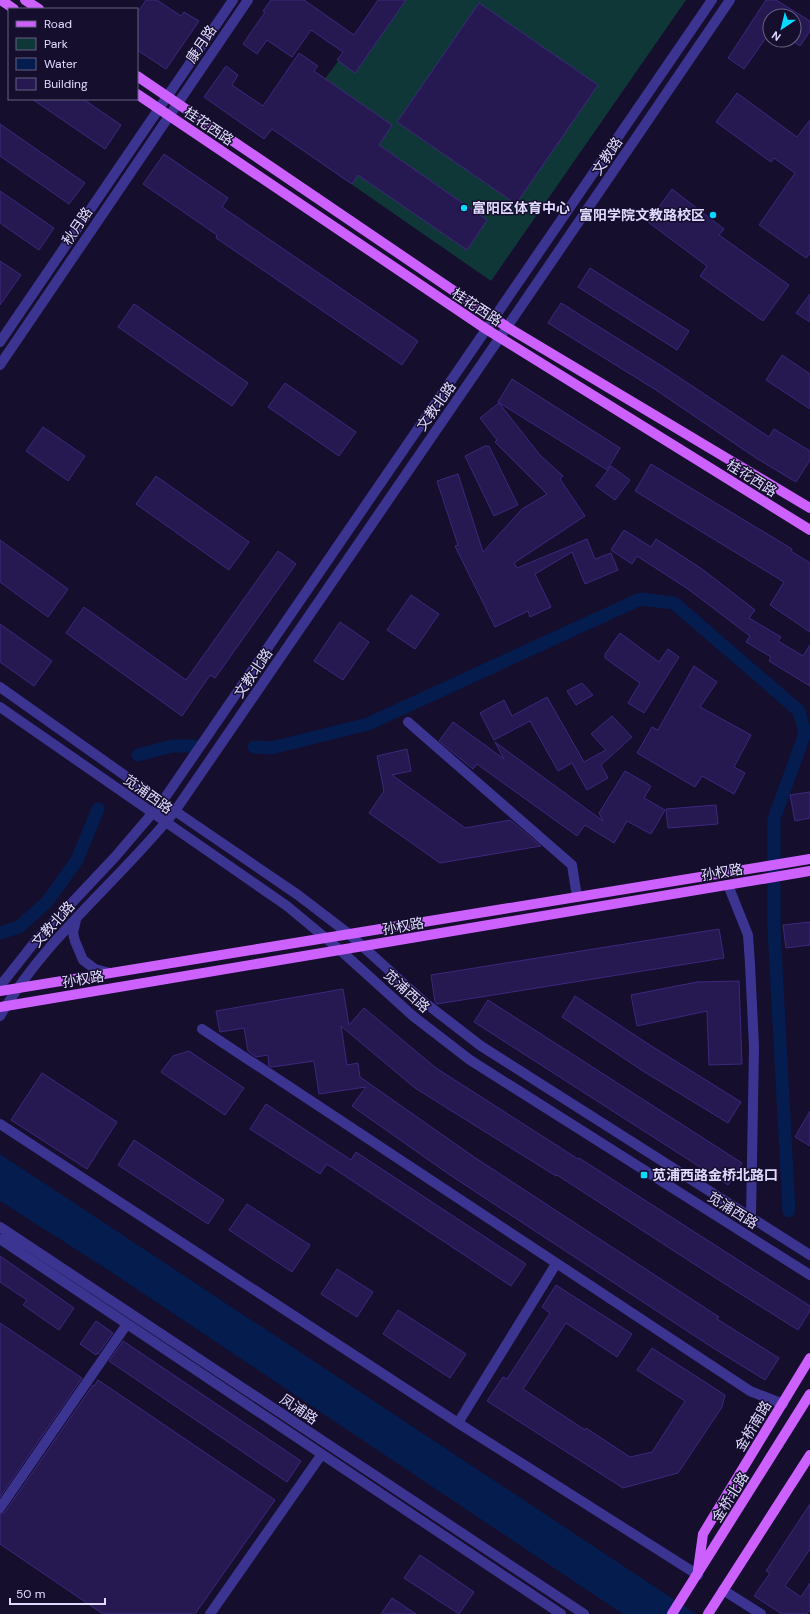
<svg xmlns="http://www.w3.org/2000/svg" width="810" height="1614" font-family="'DM Sans','Noto Sans SC',sans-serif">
<rect width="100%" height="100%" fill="#150e2d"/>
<path fill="#103738" d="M384 0H686L491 281 282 136Z"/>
<path fill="#051c4f" d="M0 1154 696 1614H623L105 1268 0 1201Z"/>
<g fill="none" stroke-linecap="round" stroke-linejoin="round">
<path stroke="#051c4f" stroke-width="13" d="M254 747 271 748 368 724 640 599 674 603 799 711 805 733 774 819V929L789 1211
M138 755 172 746H194
M0 933 19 927 47 902 77 860 98 809"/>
</g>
<path fill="#261850" stroke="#3d287e" d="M146 0H157L181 16 184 12 199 21 166 69 137 50V13Z
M271 0H304L354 35 378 0H406L355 73 337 60 343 52 311 30 292 57 267 40 257 54 243 44 265 12 263 11Z
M766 0H776L810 21V31L800 46 794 42V16H770V32L744 69 728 58Z
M479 3 598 85 516 204 397 122Z
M299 53 318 66 314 71 392 125 379 145 487 220 467 250 358 175 352 184 272 129 264 139 204 97 226 66 238 75 232 85 263 106Z
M737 93 797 137 810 120V253L806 258 759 225 795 173 774 158 771 162 716 122Z
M32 99H83L121 125 105 149Z
M0 124 85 183 69 204 0 156Z
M164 154 228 198 222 207 418 341 402 365 216 238 217 235 143 184Z
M672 189 724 229 719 235 789 285 763 321 700 276 707 266 648 222Z
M0 191 54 228 39 250 0 223Z
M0 261 21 275 0 305Z
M590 268 689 331 677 350 578 287Z
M810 294V322L796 313Z
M561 303 668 370 769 437 774 429 810 451V460L796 482 756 458 656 390 548 323Z
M134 304 248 383 232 406 118 327Z
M782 355 810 374V409L766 380Z
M512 379 620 448 607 470 498 402Z
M285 383 356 432 339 456 268 407Z
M499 403 540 455 563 476 560 479 585 516 514 563 517 568 587 539 595 559 611 553 618 570 585 584 572 552 535 574 551 607 530 617 528 611 495 627 455 546 458 545 437 481 458 474 483 552 522 509 547 494 495 442 497 440 480 418Z
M43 427 85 456 68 481 26 451Z
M485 446H489L518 505 494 516 465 456Z
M651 464 792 549 791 551 810 563V632L770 605 784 582 635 491Z
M611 466 630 480 615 500 596 486Z
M156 476 249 542 229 570 136 504Z
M624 530 651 547 656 539 702 569 755 610 749 618 781 637 778 641 803 656 810 645V686L769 661 771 657 746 642 750 636 688 589 637 556 632 564 611 550Z
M0 540 68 589 48 617 0 582Z
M278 551 296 564 215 678 210 675 182 716 66 633 84 607 186 680Z
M411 595 439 614 415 649 387 630Z
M340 622 369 642 343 680 314 661Z
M0 624 52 661 34 686 0 662Z
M620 633 659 662 668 649 679 657 644 713 628 703 640 683 605 658V654Z
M694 666 717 682 700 707 751 735 734 767 745 773 734 794 702 776 695 787 637 753 652 727 658 730Z
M582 683 593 695 576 705 567 691Z
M547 697 584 762 606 750 591 734 612 716 632 737 601 765 608 778 587 790 572 763 558 771 530 721 494 740 480 713 504 700 512 716Z
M453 722 504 759 495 742 603 821 599 813 625 771 651 786 644 798 665 810 651 834 627 821 614 843 585 825 577 836 477 764 473 769 439 741Z
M407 749 411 771 392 775 465 828 510 820 541 846 440 863 369 813 384 791 377 756Z
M810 792V818L795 821 790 795Z
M716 805 718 824 668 828 666 809Z
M810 922V945L786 948 783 925Z
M719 929 724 958 437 1004 435 1002 431 975Z
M739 981 742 1064 709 1065 707 1011 637 1026 631 995 697 982Z
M343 989 349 1025 364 1008 436 1068 578 1159 579 1158 810 1306V1311L798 1330 725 1284 557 1175 556 1176 415 1088 341 1026 347 1065 358 1063 360 1077 474 1157 719 1317 717 1319 779 1358 765 1380 710 1346 450 1175 352 1106 366 1087 319 1094 314 1061 272 1067 269 1066 268 1055 256 1057 248 1051 244 1028 220 1032 216 1011Z
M575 996 653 1047 741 1102 728 1123 643 1071 562 1017Z
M488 1000 742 1163 728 1185 474 1022Z
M189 1051 244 1088 225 1115 161 1072 173 1056Z
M42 1073 117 1122 87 1169 11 1120Z
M266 1104 351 1160 356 1152 526 1264 511 1286 327 1164 320 1174 250 1129Z
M810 1111V1146L795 1137Z
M134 1140 224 1200 208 1224 118 1165Z
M247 1204 310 1245 292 1272 229 1230Z
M0 1256 74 1308 59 1330 23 1305 27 1300 0 1282Z
M337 1269 373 1292 357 1317 321 1294Z
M556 1285 632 1334 617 1357 566 1323 523 1389 585 1430 586 1428 630 1457 652 1452 685 1401 637 1370 652 1348 725 1395 722 1407 678 1473 623 1488 487 1401 503 1377 507 1379 550 1313 542 1307Z
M398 1310 466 1354 450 1378 383 1334Z
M96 1321 113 1333 98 1354 97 1353 96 1355 80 1344Z
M0 1323 82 1378 0 1497Z
M123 1341 301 1461 287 1482 109 1361Z
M98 1380 275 1500 195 1614H103L0 1544V1514L5 1512 93 1385 94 1386Z
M810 1504V1549L785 1586 801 1597 810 1583V1610L807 1614H782L754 1596 770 1573 766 1571Z
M420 1555 474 1592 459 1614 404 1578Z
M392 1598 416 1614H381Z"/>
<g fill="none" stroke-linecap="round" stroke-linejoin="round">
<path stroke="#3c3491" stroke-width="10" d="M0 342 233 0
M0 365 248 0
M0 687 175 811 298 895 349 934 424 1002 481 1046 810 1255
M0 707 287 906 340 950 413 1016 470 1060 810 1275
M408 722 572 865 577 897
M728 885 748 935 750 964 754 1047 751 1217
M76 920 73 933 75 941 83 960 95 969 110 973
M0 986 34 943 115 857 162 802 712 0
M0 1016C45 938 119 881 175 811L507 327 730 0
M202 1029 750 1391 783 1404
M0 1124 458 1423 698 1575
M0 1227 584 1614
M0 1239 561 1614
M458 1423 556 1264
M0 1508 127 1324
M723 1590 761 1614
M210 1614 322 1454"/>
<path stroke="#cc61ff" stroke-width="10" d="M1 0 14 9
M25 0 39 9
M137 76 507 327 810 508
M137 94 486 329 810 530
M0 991 810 859
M0 1007 810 871
M698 1570 703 1534 810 1358
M672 1614 810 1394
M708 1614 810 1455"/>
</g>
<g fill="#06daff" stroke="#150e2d" stroke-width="1.5">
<circle cx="464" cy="208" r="4"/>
<circle cx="713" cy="215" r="4"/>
<rect x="640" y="1171" width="8" height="8" rx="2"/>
</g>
<g text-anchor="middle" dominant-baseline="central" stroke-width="3" stroke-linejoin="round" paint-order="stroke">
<g font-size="14" fill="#e0daff" stroke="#150e2d">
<text transform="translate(201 44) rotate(-56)">康月路</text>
<text transform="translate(209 126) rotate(34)">桂花西路</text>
<text transform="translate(607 156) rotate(-56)">文教路</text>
<text transform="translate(77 226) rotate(-56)">秋月路</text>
<text transform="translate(477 307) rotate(33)">桂花西路</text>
<text transform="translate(436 406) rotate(-55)">文教北路</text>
<text transform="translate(752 478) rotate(32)">桂花西路</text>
<text transform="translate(253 673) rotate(-56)">文教北路</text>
<text transform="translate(148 794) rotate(35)">苋浦西路</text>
<text transform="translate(722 872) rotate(-9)">孙权路</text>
<text transform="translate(53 924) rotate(-48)">文教北路</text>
<text transform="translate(403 926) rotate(-10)">孙权路</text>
<text transform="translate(83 979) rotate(-9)">孙权路</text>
<text transform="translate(407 991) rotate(42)">苋浦西路</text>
<text transform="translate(733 1210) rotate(32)">苋浦西路</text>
<text transform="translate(299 1409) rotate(34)">凤浦路</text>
<text transform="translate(753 1426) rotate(-59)">金桥南路</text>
<text transform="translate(730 1497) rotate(-58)">金桥北路</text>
</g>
<g font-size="14" font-weight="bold" fill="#e0daff" stroke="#150e2d" text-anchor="start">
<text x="472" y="208">富阳区体育中心</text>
<text x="705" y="215" text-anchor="end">富阳学院文教路校区</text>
<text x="652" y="1175">苋浦西路金桥北路口</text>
</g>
</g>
<rect x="8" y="8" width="130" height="92" fill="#150e2d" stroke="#666081"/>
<rect x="16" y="21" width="20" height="6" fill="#cc61ff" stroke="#666081"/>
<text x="44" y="28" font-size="12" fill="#e0daff">Road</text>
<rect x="16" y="38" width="20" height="12" fill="#103738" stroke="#666081"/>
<text x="44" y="48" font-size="12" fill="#e0daff">Park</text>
<rect x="16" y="58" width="20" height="12" fill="#051c4f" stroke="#666081"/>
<text x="44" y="68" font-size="12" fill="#e0daff">Water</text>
<rect x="16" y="78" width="20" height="12" fill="#261850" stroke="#666081"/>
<text x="44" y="88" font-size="12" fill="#e0daff">Building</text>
<g transform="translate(782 28) rotate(215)"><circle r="19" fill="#150e2d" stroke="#666081"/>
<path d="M0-3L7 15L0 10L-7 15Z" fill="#06daff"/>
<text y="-6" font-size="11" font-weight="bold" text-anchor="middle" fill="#e0daff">N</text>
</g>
<path d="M10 1598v6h95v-6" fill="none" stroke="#e0daff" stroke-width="2"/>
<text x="16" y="1598" font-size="12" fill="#e0daff" stroke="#150e2d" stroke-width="3" paint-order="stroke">50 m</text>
</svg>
